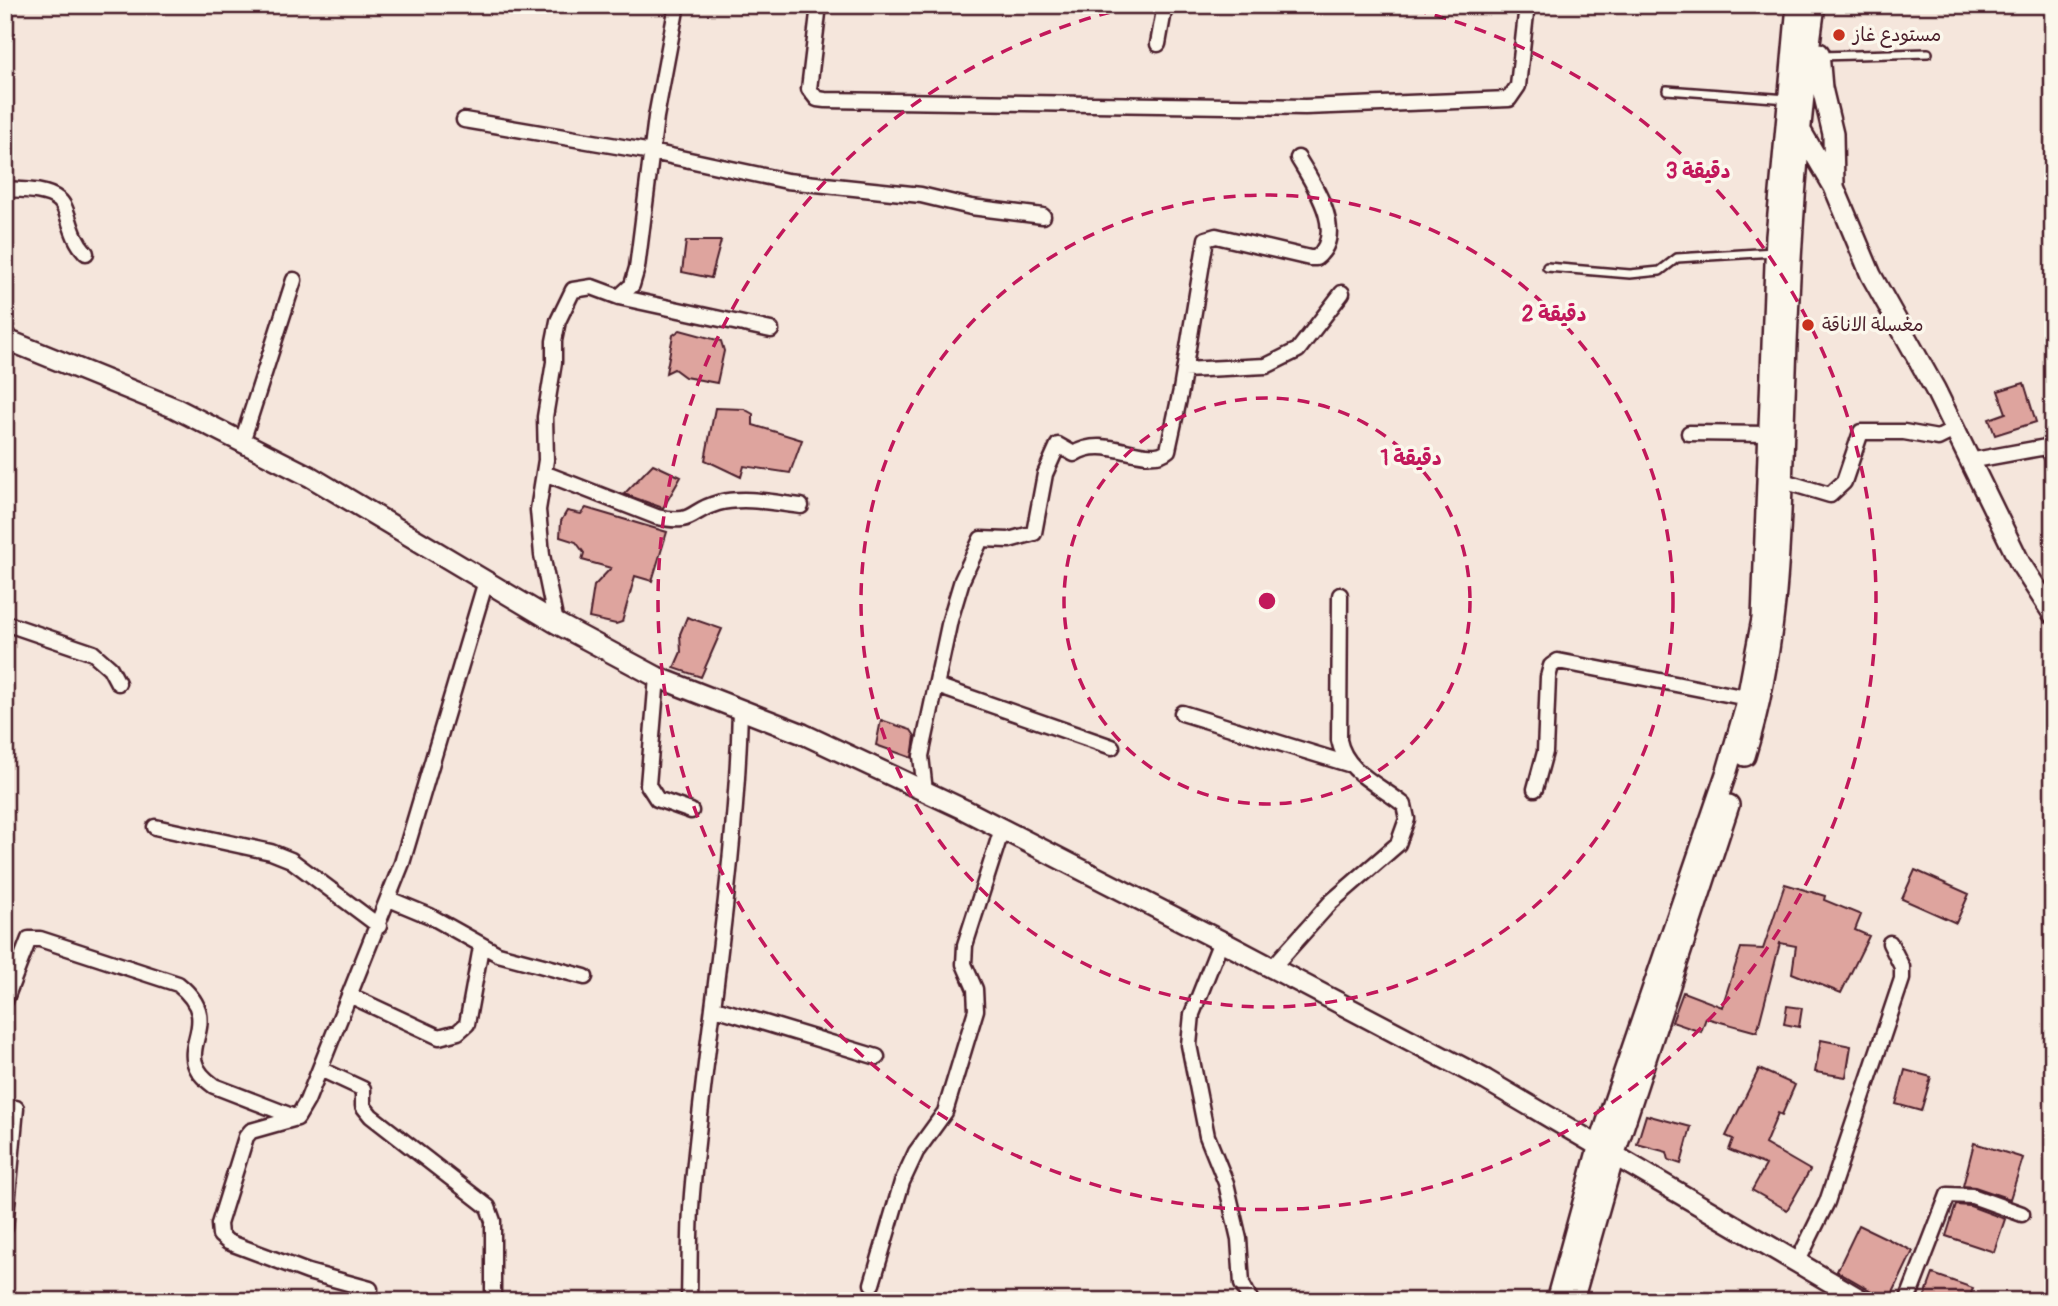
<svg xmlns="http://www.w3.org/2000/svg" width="2058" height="1306" font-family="Pangolin,'Playpen Sans Arabic',sans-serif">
<rect width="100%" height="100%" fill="#f5e6dc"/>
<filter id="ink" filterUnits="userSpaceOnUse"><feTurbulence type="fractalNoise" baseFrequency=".0143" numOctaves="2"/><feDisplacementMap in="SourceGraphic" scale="14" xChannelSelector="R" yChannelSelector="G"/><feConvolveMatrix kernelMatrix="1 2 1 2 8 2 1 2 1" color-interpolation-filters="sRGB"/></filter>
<g filter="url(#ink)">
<path fill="#dea49e" stroke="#4a1f2b" stroke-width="2" d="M686 241H721L711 278 682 272Z
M680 330 721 341 724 351 717 383 685 377 674 369 666 373 673 335Z
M2024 383 2036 422 1995 435 1989 419 2006 413 1998 391Z
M715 408 744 409 753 414V425L802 440 790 473 744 466 741 477 705 460Z
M653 464 681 477 663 508 624 494Z
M586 508 667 532 652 581 635 576 622 622 616 624 589 618 594 586 611 568 582 560 584 553 576 542 560 537 561 521 567 511 581 514Z
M687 617 722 629 701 677 674 668 681 652 680 634Z
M881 720 911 730 915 736 912 758 876 745Z
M1915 870 1969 894 1956 923 1902 899Z
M1785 884 1825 896 1824 900 1861 915 1855 930 1869 936 1841 993 1792 973 1796 946 1780 943 1757 1032 1706 1018 1701 1032 1672 1022 1683 992 1722 1007 1741 948 1763 949Z
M1787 1006 1802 1008 1799 1027 1784 1024Z
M1821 1040 1851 1046 1846 1077 1815 1072Z
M1759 1069 1795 1085 1782 1115 1778 1113 1765 1144 1810 1170 1787 1210 1752 1190 1766 1165 1729 1150 1733 1139 1726 1136Z
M1905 1070 1931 1077 1921 1111 1896 1104Z
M1646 1115 1691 1127 1681 1164 1669 1160 1667 1152 1637 1144Z
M1974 1143 2023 1158 2010 1199 1975 1187 1963 1186Z
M1956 1205 1970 1206 2005 1219 1994 1252 1946 1236Z
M1859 1225 1913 1251 1889 1301 1837 1271Z
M1933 1274 1973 1288 1968 1301H1923Z"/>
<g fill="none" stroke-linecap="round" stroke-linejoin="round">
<defs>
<path id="lane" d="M1820 56 1928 53
M1667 90 1788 99
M1547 267 1630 274 1660 271 1677 258 1774 252"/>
<path id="street" d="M819 5 809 89 817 99 825 100 1305 107 1509 99 1518 86 1527 5
M1158 44 1165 5
M464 120 652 152 787 181 921 195 971 207 1043 216
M5 189C21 190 46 189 59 200 70 209 68 234 86 253
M619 297 771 330
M1184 370 1266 366 1298 350 1342 293
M1689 433 1769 434
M242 442 294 280
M1969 461 2046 447 2053 457
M544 473 657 517C696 525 688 511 718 503 744 496 775 503 801 506
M1783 481 1830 495 1844 482 1861 432H1904L1938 438 1954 430
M5 623 93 653 110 668 118 683
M556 623 542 555 538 510 546 460 545 417 554 362V341L558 321 573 290 592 287 619 297 632 285 637 268 656 117 677 5
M657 677 648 785 657 799 691 811
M937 686 1112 747
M1182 713 1348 764
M1535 789 1545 752 1548 677 1551 666 1558 661 1747 698
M925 791 921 756 950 620 962 580 981 539 1009 540 1034 533 1045 474 1058 445 1074 454C1105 433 1148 468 1168 450L1181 390 1206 239 1216 236 1310 258H1316C1348 233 1312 182 1298 158
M155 827 271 852 291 860 379 926
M389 899 430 916 498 954 585 977
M1221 941 1192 1014 1189 1045 1207 1136 1226 1183 1239 1239 1242 1284 1251 1301
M1272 968 1331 902 1398 844 1407 819 1404 805C1380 785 1345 772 1339 740L1340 595
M349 995 439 1037 458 1032 467 1024 481 947
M5 1001 29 939H40L178 984C231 1027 163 1050 214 1086L297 1118
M715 1008 877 1057
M320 1069 363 1089V1106L371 1116 488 1207 493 1221V1301
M5 1228 16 1108
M1797 1263 1827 1202 1902 979V967L1890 943
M872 1284 902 1182 916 1152 945 1112 976 1010 975 989 964 964 965 945 1002 829
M370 1289 308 1272 228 1242 220 1235 219 1224 246 1137 251 1131 297 1118 307 1101 402 863 486 581
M689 1301C690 1265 689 1229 692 1194 706 1032 736 874 740 711
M1907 1301 1948 1195 1972 1196 2022 1214"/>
<path id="secondary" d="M1819 53 1822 88 1833 134 1834 186
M1801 131 1834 187 1871 275 1935 389 2020 563 2053 614
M5 339 175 408 311 477 556 623 657 677 803 734 965 810 1221 941 1486 1080 1863 1301
M1745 756C1785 626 1780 505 1786 371 1790 250 1798 126 1815 5
M1556 1301 1598 1148 1727 771 1745 709 1762 619 1776 236 1797 5
M1573 1301 1614 1156 1729 805"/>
</defs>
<use href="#lane" stroke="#4a1f2b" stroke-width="12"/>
<use href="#street" stroke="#4a1f2b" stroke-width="19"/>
<use href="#secondary" stroke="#4a1f2b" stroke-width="24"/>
<use href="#lane" stroke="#fbf7ec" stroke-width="7"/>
<use href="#street" stroke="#fbf7ec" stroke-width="14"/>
<use href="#secondary" stroke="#fbf7ec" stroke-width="19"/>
</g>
</g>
<g fill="none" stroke="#c2185b" stroke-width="3.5" stroke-dasharray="12 9">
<circle cx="1267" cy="601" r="203"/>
<circle cx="1267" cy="601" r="406"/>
<path d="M1394 5A609 609 0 1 1 1140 5"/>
</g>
<g fill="#c8321e" stroke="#fbf7ec" stroke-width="2.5">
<circle cx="1839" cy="35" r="7"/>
<circle cx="1808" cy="325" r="7"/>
</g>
<g text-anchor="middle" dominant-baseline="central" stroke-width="7" stroke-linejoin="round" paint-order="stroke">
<g font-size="19" fill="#4a1f2b" stroke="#fbf7ec" text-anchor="start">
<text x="1853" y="35">مستودع غاز</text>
<text x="1822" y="325">مغسلة الاناقة</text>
</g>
</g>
<circle cx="1267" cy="601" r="10" fill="#c2185b" stroke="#fbf7ec" stroke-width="3.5"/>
<g font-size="21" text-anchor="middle" font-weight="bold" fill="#c2185b" stroke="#fbf7ec" stroke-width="7" stroke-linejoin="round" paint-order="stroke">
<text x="1698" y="178">3 دقيقة</text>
<text x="1554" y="321">2 دقيقة</text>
<text x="1411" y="465">1 دقيقة</text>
</g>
<rect width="2058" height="1306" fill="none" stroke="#fbf7ec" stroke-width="28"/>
<rect x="14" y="14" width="2030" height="1278" fill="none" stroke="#4a1f2b" stroke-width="2.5" filter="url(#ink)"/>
</svg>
